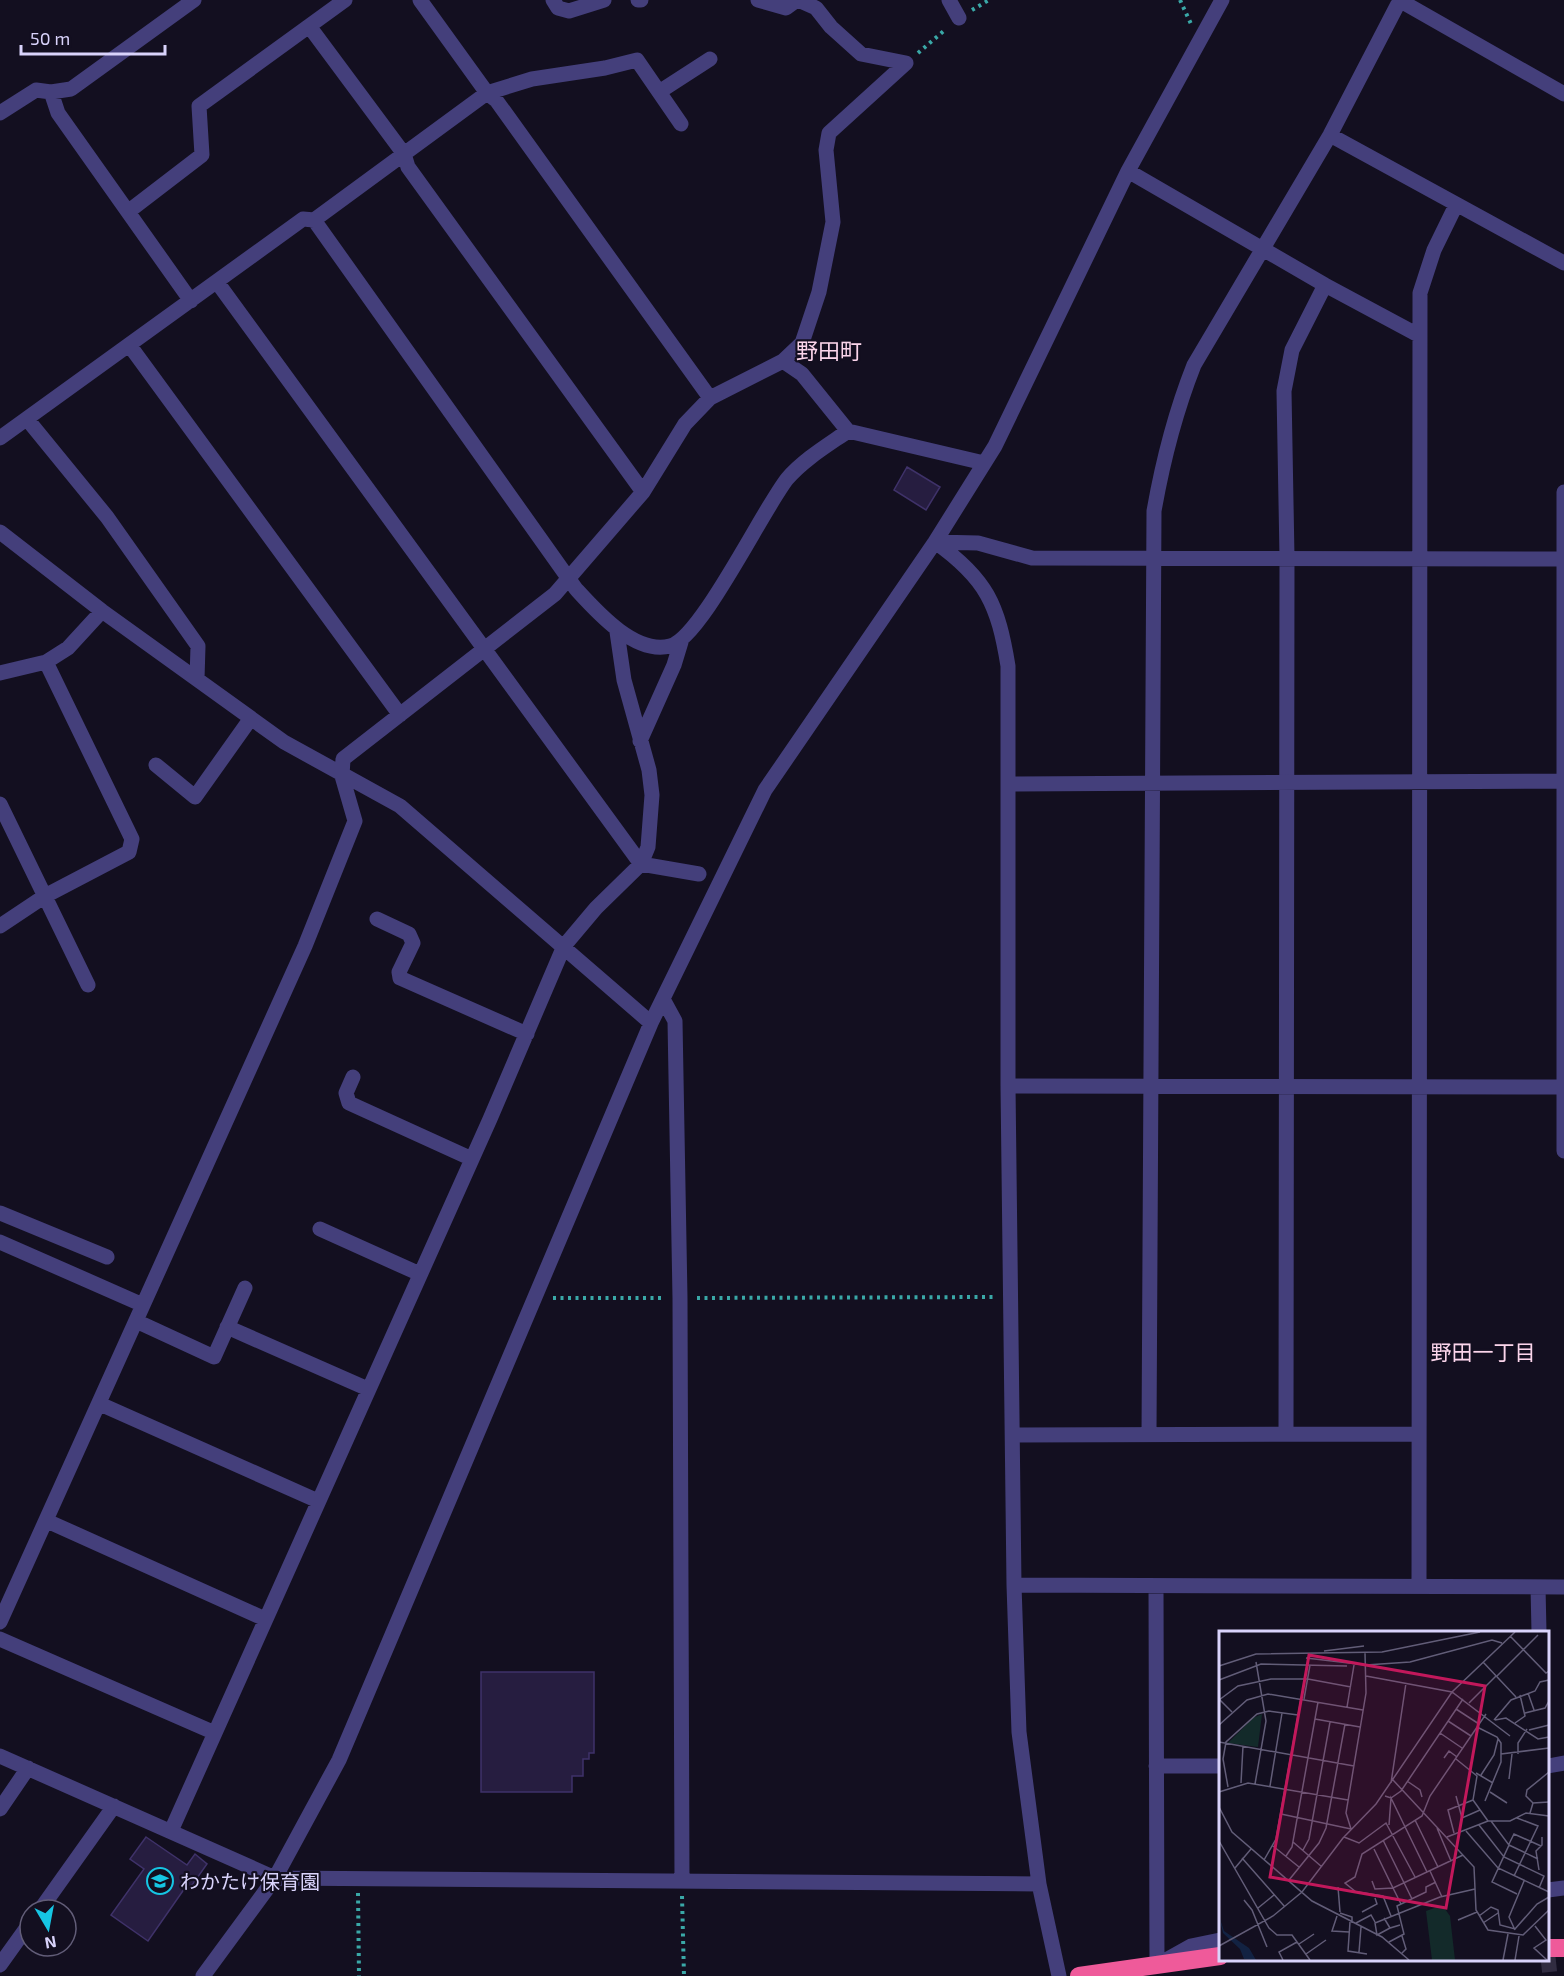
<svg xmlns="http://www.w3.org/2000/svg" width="1564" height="1976" font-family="'Exo 2','Noto Sans JP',sans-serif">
<rect width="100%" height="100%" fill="#130f20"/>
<path fill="#261d40" stroke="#3f3269" stroke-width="1.5" d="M907 467 940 487 926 510 894 490Z
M481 1672H594V1753H589V1759H583V1776H572V1792H481Z
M146 1837 187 1865 195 1854 207 1864 190 1888 187 1885 148 1941 111 1915 144 1869 130 1859Z"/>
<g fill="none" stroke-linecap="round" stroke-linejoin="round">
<path stroke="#312c41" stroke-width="15" stroke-dasharray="15 8" stroke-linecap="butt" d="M1548 1957 1550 1976"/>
<path stroke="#3aa8a7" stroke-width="4" stroke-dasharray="3 4.5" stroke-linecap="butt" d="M1180 0 1191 24
M972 10 989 0
M918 53 946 29
M553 1298H665
M697 1298 995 1297
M358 1893 359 1976
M682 1896 684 1976"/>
<path stroke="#443f7b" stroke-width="15" d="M420 0 487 93 532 79 605 68 637 60 681 124
M553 0 558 8 569 11 604 0
M638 0H641
M758 0 786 8 797 0
M798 0 816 8 831 27 861 54 906 63
M949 0 959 18
M1399 0 1564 94
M309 26 404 154 408 167 643 492
M51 92 58 113 191 301
M659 92 710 59
M0 113 36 90 51 92 71 89 194 0
M1330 135 1564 263
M1128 171 1325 285 1420 336
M129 211 202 155 199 106 345 0
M314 220 576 589C597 612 635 655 670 646 701 638 762 511 787 479 803 460 828 445 848 431L984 463
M217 282 641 864 648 847 652 795 649 770 624 680 617 632
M130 346 400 715
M783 361 802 374 848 431
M27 419 107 517 198 646 197 679
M0 438 303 219 314 220 487 93 496 100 710 398
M1564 492V1151
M0 532 102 611 284 742 400 806 651 1023
M935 542C987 579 998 605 1008 666V1086L1014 1585 1019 1732 1039 1884 1059 1976
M935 542 978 543 1032 558 1563 559
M0 673 46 662 68 648 102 611
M640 741 674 665 681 642
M156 765 195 797 251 718
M1008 784 1564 781
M0 804 88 985
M377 919 409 934 413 943 399 972 400 978 527 1034
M0 926 45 896 129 852 132 839 46 662
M663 999 675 1021 680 1298 682 1881
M353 1077 346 1093 349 1103 472 1159
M1008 1086 1564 1087
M0 1213 107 1257
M320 1229 420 1274
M0 1242 143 1305
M136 1321 214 1357 245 1288
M227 1327 368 1389
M100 1404 318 1501
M1286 1433 1287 557 1284 391 1292 350 1325 285
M1013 1435 1419 1434
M1149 1435 1154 511C1163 460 1175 413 1194 365L1330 135 1400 0
M47 1521 265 1619
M1014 1585 1564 1587
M1419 1586 1420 293 1434 250 1456 205
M1156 1587 1157 1965 1191 1946 1220 1940
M1538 1587 1539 1632
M0 1622 305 946 355 821 342 776 343 759 555 594 643 492 685 424 710 398 783 361 802 343 819 292 833 222 826 150 829 133 906 63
M0 1639 215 1733
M0 1756 275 1878 1039 1884
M1156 1766H1220
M1548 1766 1564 1763
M0 1809 28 1768
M171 1831 490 1119 564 946 596 908 641 864 699 874
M1548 1890 1564 1888
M40 1910 114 1806
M0 1965 30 1923
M203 1976 275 1878 339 1760 651 1023 765 790 935 542 995 446 1128 171 1222 0"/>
<path stroke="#ef5a9a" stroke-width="18" d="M1548 1948H1564
M1079 1976 1220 1956"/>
</g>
<defs>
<symbol id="school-ring" viewBox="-11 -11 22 22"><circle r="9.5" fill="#130f20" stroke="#16c6e4" stroke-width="1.5"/><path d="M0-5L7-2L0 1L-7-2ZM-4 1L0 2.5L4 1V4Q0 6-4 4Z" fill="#16c6e4"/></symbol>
</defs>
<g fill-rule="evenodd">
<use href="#school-ring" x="145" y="1866" width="30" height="30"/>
</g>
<g text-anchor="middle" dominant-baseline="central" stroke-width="4.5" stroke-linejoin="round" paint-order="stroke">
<g font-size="20" fill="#d9d3fb" stroke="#130f20" text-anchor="start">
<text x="180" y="1881">わかたけ保育園</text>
</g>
<g font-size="21" fill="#fbd5eb" stroke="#130f20">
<text x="1483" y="1351">野田一丁目</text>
</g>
<g font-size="22" fill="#fbd5eb" stroke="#130f20">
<text x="829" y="350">野田町</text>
</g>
</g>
<g transform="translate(1219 1631)">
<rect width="330" height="330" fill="#130f20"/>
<path d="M43 83 39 116 9 112 34 87ZM218 276 226 278 231 285 236 329H213L207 280Z" fill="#132a2a"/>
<path d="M0 285 5 300 30 317 37 329 25 328 21 318 4 302Z" fill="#122242"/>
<path fill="none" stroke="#625d78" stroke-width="1.5" d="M291 5 327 42 330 40M105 20 145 15M87 27 147 34M264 31 297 66M147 34 191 31 273 9 283 12M0 35 37 23 163 21 261 1M147 45 233 61 291 105M278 45 319 4M0 49 42 33 128 35M309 62 315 79M0 68 13 81M85 68 91 34M0 69 19 55 52 48H89L132 56M250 72 277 45M128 76 135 34M237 78 260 93M306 82 326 77 330 70M96 88 141 96M275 89 292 69 316 60 321 51 330 49M276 89 287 87 319 108 330 106M229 90 252 105M296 92 306 85 301 64M0 94 28 69 49 63 144 79M258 96 278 106 282 112V131L266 170M310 99 330 94M221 102 243 117M0 111 135 135M282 123 330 117M299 123V112L308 98M225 127 230 120 238 126M237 128 258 145 254 169M257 142 274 152M262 144 275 124 279 108M290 148 293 123M174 149 255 236 257 279 269 299 304 304 330 279M188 150 201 159 203 166M22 152 24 115M172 152 187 52M36 153 47 90 37 31M51 155 63 82M9 156 4 128 7 111 38 83 50 80 79 84M0 161 29 152 129 169M271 161 288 172M166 165 172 167 182 160 244 68M237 165 243 187 261 179M314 172 307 165 308 159 330 141M0 176 13 201 93 270 163 306 190 329M311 182 314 172 330 171M62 183 132 198M196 189 219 236M272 190 290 214 273 251 298 263M170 194 172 167 208 241M260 194 285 226 325 245 320 257M218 197 232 230M132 198 127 182 147 62 146 22M247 200 279 237 330 261M235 202 229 179 254 169 269 190M125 206 140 212 167 192 196 246M228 206 269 190H291L307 182 330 185M164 209 193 268M0 210 50 297 58 304H73L91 329M74 211 103 236M290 213 295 203 322 215M290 214 319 228M54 215 80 236M155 218 174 257 244 224M84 219 90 208 111 91M67 225 73 216 99 71M23 227 66 276M45 229 57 208 82 68M16 237 32 218M320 239 317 220 323 214V206M211 240 223 266M295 245 319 195 298 187M70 249 100 212 107 197 126 93M153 250 156 258 174 257 182 273M119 256 121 281M137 261 126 252 136 246 143 223 203 185 211 165 267 83M139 261 164 265 172 285M25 269 33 279 48 316M39 277 55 264M143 281 158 273 156 267M121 282 133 286V292M118 285 113 300 130 301M260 285 272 276 279 279 281 294 296 298 318 273 330 266M165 287 171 297 181 294M239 289 258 281M131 291 129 320 148 323M137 292 152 284 156 291M264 292 279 282M316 295 327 309 315 317 328 329M171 297 158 304 156 292 221 266 256 258M296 299 290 286 305 250M170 311 185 303 178 275 207 261V256L217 251M80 313 95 303M0 315 54 285 83 261 124 207 157 173 233 61 296 1M140 321 142 296M183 322 187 318 183 305M87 323 107 309M64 329 60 321 78 311M284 329 289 303M296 329 300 305"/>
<path fill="#c2185b" fill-opacity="0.15" stroke="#c2185b" stroke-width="3" d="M90 24 266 55 227 277 51 246Z"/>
<rect width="330" height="330" fill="none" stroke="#d9d3fb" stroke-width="3"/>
</g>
<g transform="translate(48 1928) rotate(170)"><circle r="28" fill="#130f20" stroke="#625d78" stroke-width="1.5"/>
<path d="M0-4.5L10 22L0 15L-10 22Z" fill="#16c6e4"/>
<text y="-9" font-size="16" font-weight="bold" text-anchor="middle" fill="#d9d3fb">N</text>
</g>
<path d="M21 45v9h144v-9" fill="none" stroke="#d9d3fb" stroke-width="3"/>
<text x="30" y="45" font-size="18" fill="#d9d3fb" stroke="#130f20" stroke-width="4.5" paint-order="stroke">50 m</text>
</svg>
